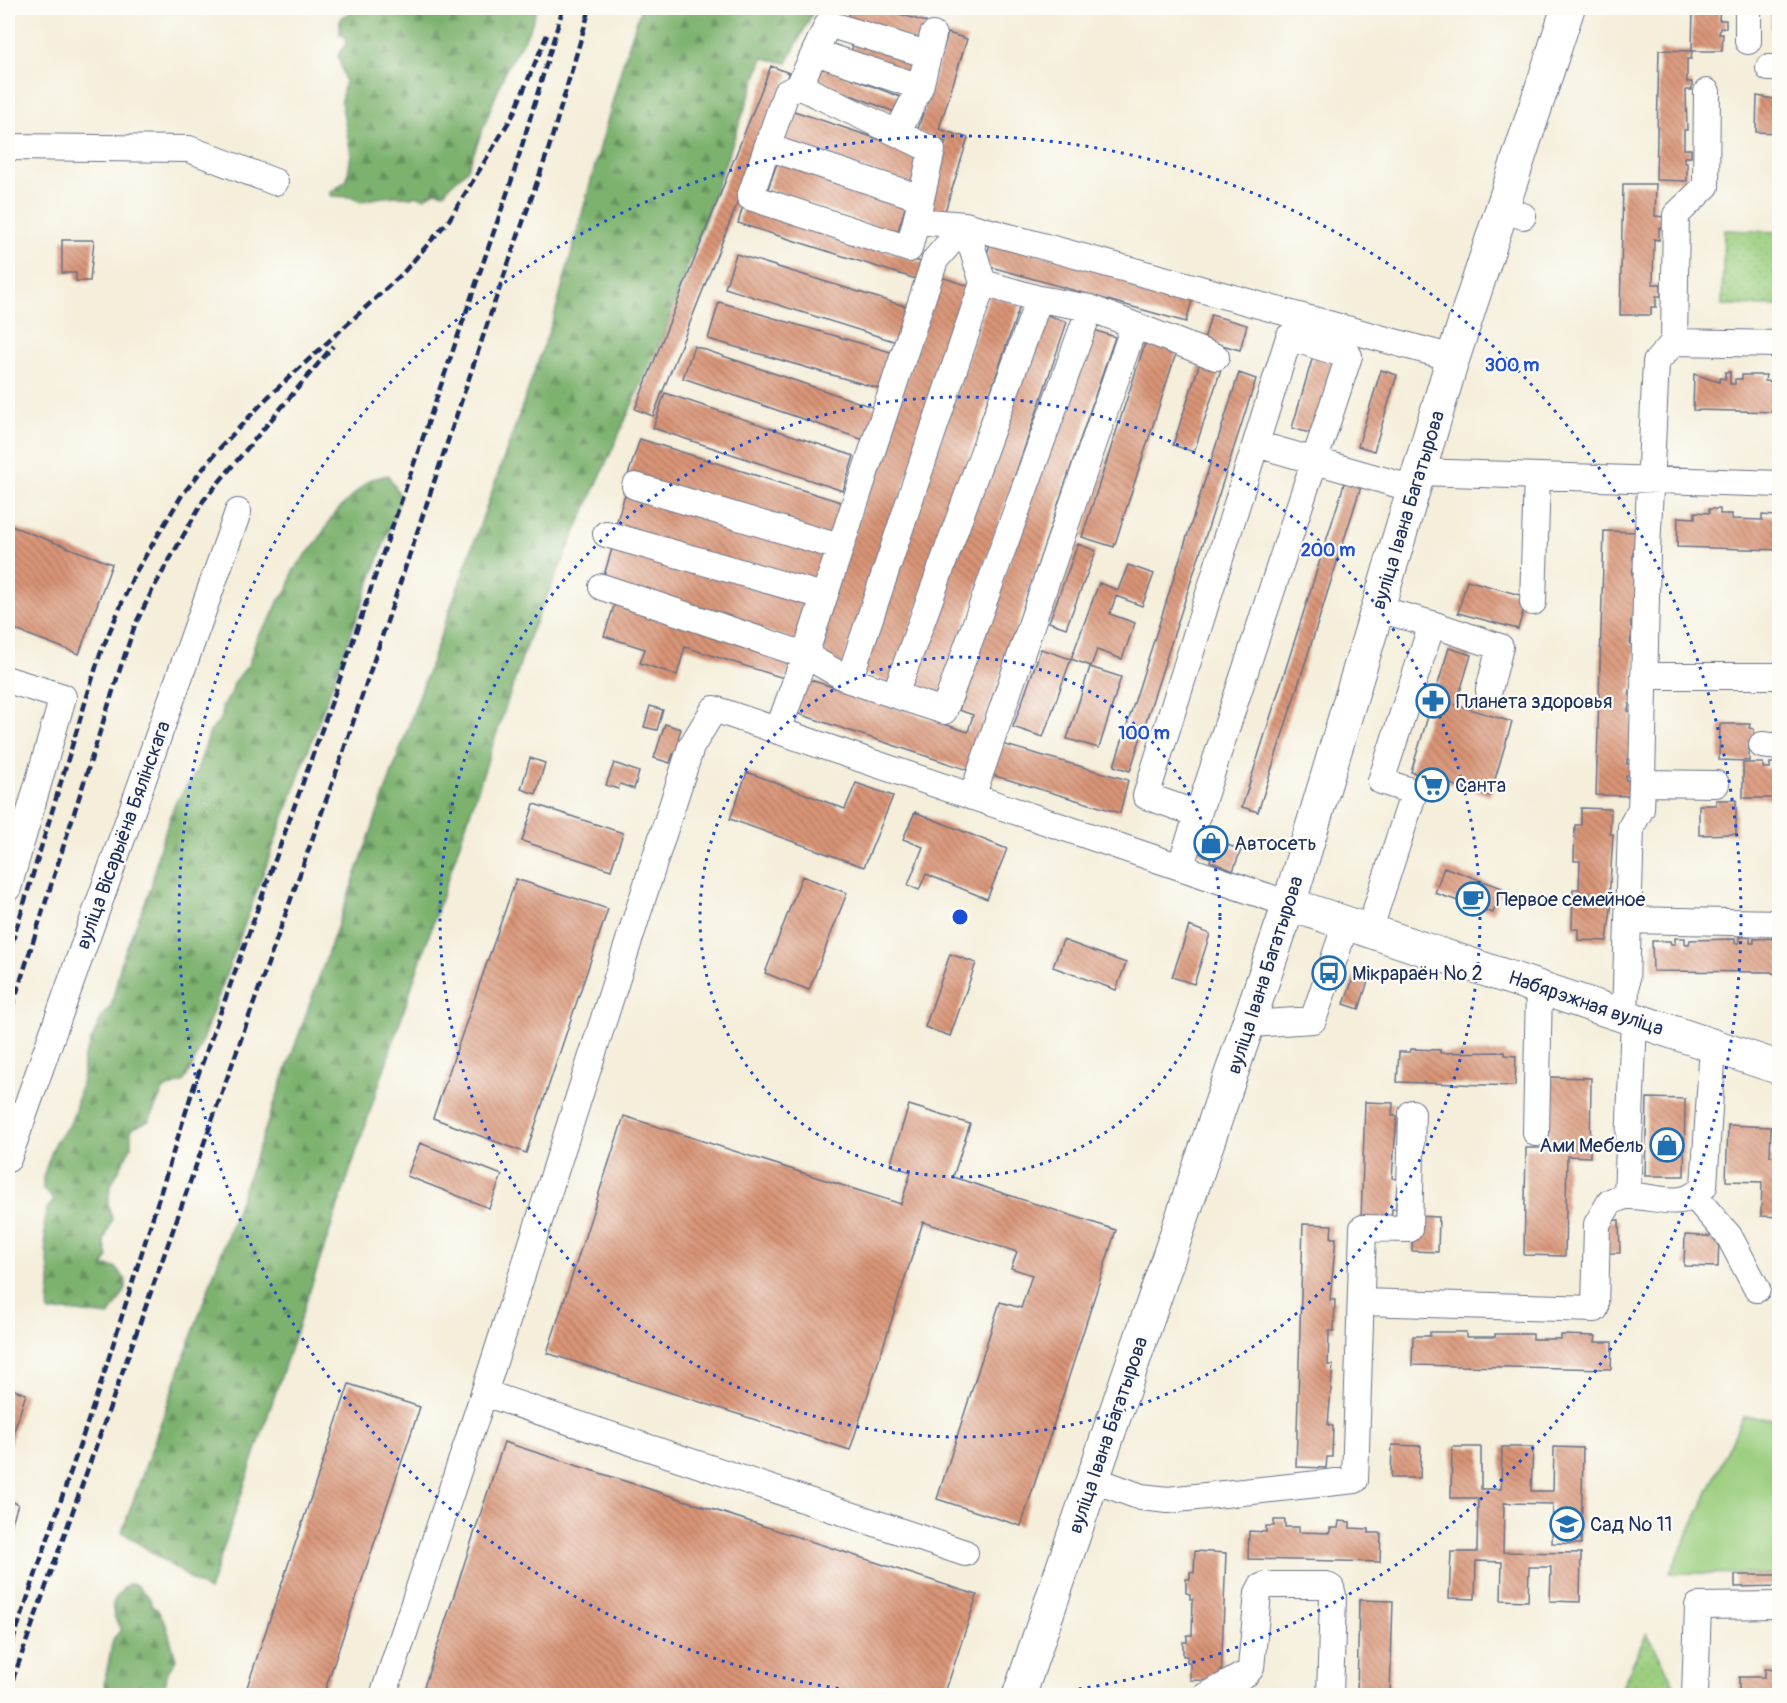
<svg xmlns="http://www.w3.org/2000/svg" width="1787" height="1703" font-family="Pangolin,sans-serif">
<defs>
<pattern id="green-dots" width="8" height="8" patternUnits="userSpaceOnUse" patternTransform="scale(1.5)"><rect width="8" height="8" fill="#9ccf80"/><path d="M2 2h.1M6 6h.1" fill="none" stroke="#86b271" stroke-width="1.8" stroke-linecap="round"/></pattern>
<pattern id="forest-firs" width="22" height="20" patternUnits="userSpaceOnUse" patternTransform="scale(1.5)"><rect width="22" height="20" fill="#7db26e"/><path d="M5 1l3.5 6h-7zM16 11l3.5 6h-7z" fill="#66915e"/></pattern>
<pattern id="building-back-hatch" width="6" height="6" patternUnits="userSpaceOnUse" patternTransform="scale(1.5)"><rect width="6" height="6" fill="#d99476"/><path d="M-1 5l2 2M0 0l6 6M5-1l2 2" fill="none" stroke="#af7964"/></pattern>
</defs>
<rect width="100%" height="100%" fill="#fdfcf7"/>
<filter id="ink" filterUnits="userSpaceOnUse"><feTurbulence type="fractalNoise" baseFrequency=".0167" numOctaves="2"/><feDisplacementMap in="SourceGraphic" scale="12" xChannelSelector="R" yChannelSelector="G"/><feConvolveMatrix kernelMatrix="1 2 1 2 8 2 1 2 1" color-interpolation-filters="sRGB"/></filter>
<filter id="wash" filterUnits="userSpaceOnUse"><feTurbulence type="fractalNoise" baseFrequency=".008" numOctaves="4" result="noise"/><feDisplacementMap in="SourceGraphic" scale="24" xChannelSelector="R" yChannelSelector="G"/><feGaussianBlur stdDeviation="1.35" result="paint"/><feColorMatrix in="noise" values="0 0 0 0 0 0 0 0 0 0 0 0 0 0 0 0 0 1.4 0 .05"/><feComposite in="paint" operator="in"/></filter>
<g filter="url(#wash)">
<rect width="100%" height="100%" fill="#f4eeda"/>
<path fill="url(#green-dots)" stroke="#5c7f6f" stroke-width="1.5" d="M1772 8H1779V28H1772Z
M1724 230 1779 232V306L1722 305Z
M1647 1633 1680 1695H1618Z"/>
<path fill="url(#forest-firs)" stroke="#4c7066" stroke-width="1.5" d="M348 8H537L530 29 506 69 467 170C459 179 450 183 444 193L435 191 424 198 415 195 411 197C400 194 371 198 361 202L351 197 331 196 330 193 347 180 351 154 341 102 345 81 338 55 346 44 345 36 340 34V21L343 16 348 15Z
M641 8H815L787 63 763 58 664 333 530 634 209 1591 122 1532 554 317 623 63Z
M388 475 401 497 192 1068 183 1082 163 1090 149 1121 131 1129V1147L110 1187 108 1205 112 1219 104 1241 108 1258 103 1266 115 1267 126 1280 125 1291 109 1316 69 1311 49 1312C47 1301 50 1295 50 1284 50 1262 41 1234 46 1212 47 1208 51 1204 54 1200L43 1189V1177L55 1142 70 1124 75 1111 83 1074V1060L102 1016 111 1006 123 956 151 888 158 853 175 803 196 773 210 732 222 717V706L231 695 234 683 249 664 257 636 269 622 279 600 288 590 293 571 319 539 334 514 369 480Z
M128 1584H135L150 1599 152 1607 157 1609 166 1624 176 1660 168 1671 164 1691C150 1702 113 1698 104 1685L113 1639 121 1630C109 1607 109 1602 128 1584Z"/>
<path fill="#9ccf80" stroke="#5c7f6f" stroke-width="1.5" d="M1743 1417 1779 1419V1574L1670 1573Z"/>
<g id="blocks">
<path fill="url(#building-back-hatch)" d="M851 8H880L926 22 919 42 847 20Z
M1693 8H1720L1719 20H1726V28H1720L1719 34H1723L1722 51H1692Z
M948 33 967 39 939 129 968 138 942 221 925 216 946 142 917 132Z
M855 39 920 64 915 79 850 54Z
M1659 50 1692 51 1691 59H1687V82H1692V90H1686L1687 130H1684V149H1691V157H1684V163H1687V181L1656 180Z
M815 64 903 98 897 113 810 79Z
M771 66 789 73 653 416 635 409Z
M1757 96 1780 100V133L1756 132Z
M788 109 923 154 913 185 778 139Z
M778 161 906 205 897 234 768 189Z
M1623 184H1656L1655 216 1664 217 1663 228H1659V240L1654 239 1653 284H1661V296H1656V307H1651V315H1620Z
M743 206 924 263 919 280 738 223Z
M62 240H94L90 281H76V273H62Z
M991 240 1193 297 1186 322 984 265Z
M736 254 914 309 903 344 725 288Z
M941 277 972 287 843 665 812 655Z
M989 295 1020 305 892 683 861 673Z
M719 302 894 353 884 390 708 339Z
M1036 311 1067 322 939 700 908 689Z
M1211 315 1247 325 1240 350 1204 340Z
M1088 328 1115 337 968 770 796 713 808 679 968 732 973 715 959 710Z
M1147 337 1178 347 1114 547 1082 537Z
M694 346 878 409 867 441 683 378Z
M1202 356 1223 363 1194 452 1173 445Z
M1313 356 1334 362 1313 434 1292 428Z
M1381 370 1397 375 1374 451 1358 446Z
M1725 372H1730V384H1735V379H1742V375H1766L1765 381H1780V412L1693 410 1694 374 1719 382 1720 378 1725 379Z
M1239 373 1256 379 1130 771 1114 766Z
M665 393 854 456 843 491 653 428Z
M640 439 847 504 835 540 628 475Z
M1346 478 1362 483 1258 812 1242 807Z
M625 494 830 553 820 587 615 528Z
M1709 509H1720V514H1732V519L1762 520V515L1776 516V511H1780V550L1677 547 1678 517 1695 518V512L1709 513Z
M11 526 112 564 79 654 8 627V535Z
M1604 531 1638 532 1637 554 1633 553V559H1637V568H1633L1632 574 1637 575 1635 622H1631V627H1636L1635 639 1631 638 1630 644H1635L1633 690H1629V695H1633V705L1629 704 1628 711H1633L1631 759H1627V764H1631V775H1626V780L1630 781V796L1596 795Z
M614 542 814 603 802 642 602 582Z
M1078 544 1096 551 1066 628 1049 622Z
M1128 565 1154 574 1142 606 1116 596 1110 614 1135 623 1122 659 1097 650 1091 666 1071 659 1043 737 1013 727 1041 649 1071 659 1099 583 1118 590Z
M1467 580 1527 597 1518 629 1458 613Z
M616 600 794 657 787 679 685 647 677 675 640 663 645 649 604 636Z
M1449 648 1471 655 1456 705 1512 722 1490 796 1411 772Z
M1090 667 1121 677 1099 748 1067 739Z
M650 706 663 710 657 730 644 727Z
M665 724 681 729 678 738 689 741 683 758 673 754 670 763 654 758Z
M1720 724H1750L1749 728 1754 729V741H1749V761L1719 760Z
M1002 744 1128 780 1120 813 992 775Z
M530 758 545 763 536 794 521 789Z
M614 763 639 772 634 789 620 784 618 789 606 785Z
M1743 763H1763V768H1770V763H1780V798H1743Z
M747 772 845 809 856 783 893 796 864 867 730 819Z
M1716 800H1736V834L1699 835V805H1716Z
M534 804 623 833 611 870 522 841Z
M1581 808 1611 809 1610 834H1613L1609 901H1612L1607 941 1578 940V929H1572L1573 889H1579L1580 861H1574L1575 825H1581Z
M915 812 1007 849 987 899 926 874 919 890 908 885 923 847 903 839Z
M1203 836 1241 850 1233 871 1210 861 1211 858 1197 852Z
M1444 867 1502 888 1493 913 1435 893Z
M802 876 847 893 809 990 765 973Z
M516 879 608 909 526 1153 433 1118Z
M1189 926 1210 934 1194 984 1172 977Z
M1739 937H1750V943H1754V939L1780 938V977L1771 972 1653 971 1652 941H1670L1671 944H1675V938H1685V944H1689L1690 940 1735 939V943H1739Z
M1063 940 1126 963 1116 990 1053 967Z
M950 954 976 963 950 1036 925 1027Z
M1355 973 1369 978 1359 1009 1344 1004Z
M1411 1049 1440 1050V1053L1505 1052V1055L1516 1056 1515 1086 1397 1082 1399 1052H1410Z
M1549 1077 1591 1078 1590 1157 1567 1156 1565 1256 1524 1255 1526 1148H1548Z
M1647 1098 1685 1099 1684 1176H1645Z
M1365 1102 1393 1103 1392 1116H1397L1392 1178 1397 1179 1396 1209H1392L1391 1220H1361Z
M909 1105 970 1124 953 1177 1116 1230 1021 1526 937 1499 1000 1302 1021 1308 1032 1275 1011 1268 1017 1252 923 1222 850 1450 547 1353 624 1116 901 1204 911 1172 890 1165Z
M1728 1125 1771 1127 1770 1156 1780 1157V1217L1761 1216 1762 1182 1726 1181Z
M420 1143 502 1175 489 1208 407 1176Z
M1413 1216 1439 1217 1438 1252 1412 1251Z
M1619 1220 1620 1253H1604L1603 1221Z
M1303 1224 1332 1225 1331 1238H1336L1330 1300H1335L1334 1331H1329L1328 1365H1333L1328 1425 1333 1426 1332 1457H1327L1326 1468 1296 1467Z
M1685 1235 1719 1237 1718 1267 1684 1266Z
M1430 1332H1466V1337H1495V1334H1533V1339H1561V1335L1596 1336 1595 1342H1612L1611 1369 1412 1365 1413 1336H1430Z
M349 1384 420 1407 323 1696H244Z
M8 1388 26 1394 8 1450Z
M504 1442 977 1595 944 1696H421Z
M1392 1445 1421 1446 1420 1478H1391Z
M1452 1447H1481V1489H1501L1502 1447H1533L1531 1491H1553L1554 1447 1583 1448 1581 1544 1552 1543 1553 1504 1504 1503 1503 1552 1581 1553 1580 1602 1550 1601 1551 1567H1529L1528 1601 1501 1600 1502 1562 1476 1561 1475 1599 1449 1598 1451 1552H1477L1478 1498H1451Z
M8 1500 18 1504 8 1536Z
M1274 1520H1285V1527H1299V1532L1330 1533V1528H1338L1339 1521 1350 1522V1528L1369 1529V1533H1381L1380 1562 1248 1559 1249 1531 1266 1532V1526H1274Z
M1195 1551 1226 1553 1221 1681 1190 1680V1662H1187V1656H1183V1642H1187V1635H1192L1193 1599H1190V1594L1186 1593V1579H1190V1572L1194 1573Z
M1735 1575H1780V1586L1735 1587Z
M1359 1600 1393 1601 1390 1696H1357Z
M1765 1669 1777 1670 1776 1696H1739V1677H1765Z"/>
</g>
</g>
<g filter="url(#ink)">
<use href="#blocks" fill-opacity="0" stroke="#677289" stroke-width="1.5"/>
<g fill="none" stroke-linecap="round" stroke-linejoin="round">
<defs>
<path id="minor" d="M1748 8V41
M815 52 920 87
M926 54 828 24 799 86 786 93 750 197 909 249 916 221 965 225 1453 358
M1769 68H1780
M799 86 932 150 916 221
M898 132 920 87 933 35
M8 147 189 149 275 182
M767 147 921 198
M1501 209 1523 216
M965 225 983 283 1039 299 1090 308 1216 357
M1674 342 1780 344
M1256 444 1414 489
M1419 472 1780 484
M635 486 839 547
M606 534 823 596
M602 587 805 655 849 680 944 711 1090 308
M1533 602 1537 476
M1432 624 1500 647 1489 690
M1644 676H1780
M8 680 63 697 8 888
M849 680 983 283
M895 695 1039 299
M778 731 805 655 935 260 965 225
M1762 745 1780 747
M1642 783 1716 784
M972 797 1134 326
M1180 867 1198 814 1349 356 1289 337 1146 796 1198 814
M1628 920 1780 923
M1369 931 1414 792 1381 781 1432 624 1378 609
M1625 1016 1631 827 1641 809 1642 783 1647 550 1656 362 1674 342 1676 215 1706 186 1707 92
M1249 1024 1313 1020 1346 924
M1536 1133 1539 987
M8 1159 238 512
M1627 1196 1634 1019
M1694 1196 1729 1236 1757 1289
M1362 1302 1595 1309 1597 1224 1610 1202C1616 1200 1622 1196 1628 1196 1655 1195 1684 1212 1704 1186L1713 1046
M484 1393 965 1553
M1092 1479 1141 1497 1168 1500 1355 1480 1363 1228 1409 1229 1412 1113
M383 1696 484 1393 691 747 714 709 1289 904
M1206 1696 1247 1673 1251 1668 1258 1593 1261 1587 1266 1585H1325L1331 1588 1333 1596 1330 1696
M1695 1696 1698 1606 1780 1605"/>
<path id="major" d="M1289 904 1780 1068
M1019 1696 1289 904 1453 358 1568 8"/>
</defs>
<use href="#minor" stroke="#677289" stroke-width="28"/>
<use href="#major" stroke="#677289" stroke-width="35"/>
<use href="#minor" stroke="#fff" stroke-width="26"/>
<use href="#major" stroke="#fff" stroke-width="33"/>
<path stroke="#1b2f5e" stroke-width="4.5" stroke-dasharray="9 4.5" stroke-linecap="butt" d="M8 956 100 654 134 575 182 495 219 449 268 397 402 274 449 220 513 115 547 35
M8 1020 120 669 135 625 153 589 203 501 333 346
M8 1655 100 1386 193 1089 336 690 512 179 563 8
M8 1693 338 767 494 304 548 151 590 8"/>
</g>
</g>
<g fill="none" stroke="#1d4ed8" stroke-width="3" stroke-dasharray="3 6">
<circle cx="960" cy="917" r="260"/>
<circle cx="960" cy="917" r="520"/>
<path d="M892 1695A781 781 0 1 1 1028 1695"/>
</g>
<defs>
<symbol id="pharmacy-ring" viewBox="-11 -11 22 22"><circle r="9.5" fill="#fdfcf7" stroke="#1f6fb2" stroke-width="1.5"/><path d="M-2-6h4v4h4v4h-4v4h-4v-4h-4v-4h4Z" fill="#1f6fb2"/></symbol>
<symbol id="supermarket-ring" viewBox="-11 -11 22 22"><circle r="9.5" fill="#fdfcf7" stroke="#1f6fb2" stroke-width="1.5"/><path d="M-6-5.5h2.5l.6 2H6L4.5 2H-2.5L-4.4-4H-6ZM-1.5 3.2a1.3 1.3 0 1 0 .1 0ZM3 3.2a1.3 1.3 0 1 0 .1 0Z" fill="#1f6fb2"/></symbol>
<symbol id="shop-ring" viewBox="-11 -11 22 22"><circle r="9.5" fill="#fdfcf7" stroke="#1f6fb2" stroke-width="1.5"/><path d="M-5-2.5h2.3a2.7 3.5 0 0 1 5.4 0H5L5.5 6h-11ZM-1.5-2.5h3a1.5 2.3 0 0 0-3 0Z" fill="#1f6fb2"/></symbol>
<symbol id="cafe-ring" viewBox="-11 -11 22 22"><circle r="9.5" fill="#fdfcf7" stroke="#1f6fb2" stroke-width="1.5"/><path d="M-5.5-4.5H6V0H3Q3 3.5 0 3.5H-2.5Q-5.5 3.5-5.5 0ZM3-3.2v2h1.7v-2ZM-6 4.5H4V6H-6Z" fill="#1f6fb2"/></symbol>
<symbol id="bus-ring" viewBox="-11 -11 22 22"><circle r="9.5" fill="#fdfcf7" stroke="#1f6fb2" stroke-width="1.5"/><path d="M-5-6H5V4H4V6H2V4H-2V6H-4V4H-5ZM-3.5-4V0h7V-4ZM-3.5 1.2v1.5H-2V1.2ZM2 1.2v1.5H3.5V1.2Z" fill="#1f6fb2"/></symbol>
<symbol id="school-ring" viewBox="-11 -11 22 22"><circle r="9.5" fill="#fdfcf7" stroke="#1f6fb2" stroke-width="1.5"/><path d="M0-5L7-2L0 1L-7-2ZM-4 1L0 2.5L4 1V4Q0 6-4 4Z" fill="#1f6fb2"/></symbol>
</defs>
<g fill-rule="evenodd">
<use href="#pharmacy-ring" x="1414" y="682" width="38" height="38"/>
<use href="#supermarket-ring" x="1413" y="766" width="38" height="38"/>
<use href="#shop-ring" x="1192" y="824" width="38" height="38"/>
<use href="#cafe-ring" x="1454" y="880" width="38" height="38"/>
<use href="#bus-ring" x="1310" y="954" width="38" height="38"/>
<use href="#shop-ring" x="1648" y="1126" width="38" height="38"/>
<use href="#school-ring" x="1548" y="1505" width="38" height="38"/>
</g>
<g text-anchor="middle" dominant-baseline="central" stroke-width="4.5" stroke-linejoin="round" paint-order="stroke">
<g font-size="20" fill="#1b2f5e" stroke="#fdfcf7">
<text transform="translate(1408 510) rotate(-73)">вуліца Івана Багатырова</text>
<text transform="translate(123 835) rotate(-70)">вуліца Вісарыёна Бялінскага</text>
<text transform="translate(1265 975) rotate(-72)">вуліца Івана Багатырова</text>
<text transform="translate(1586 1003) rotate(19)">Набярэжная вуліца</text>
<text transform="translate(1108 1435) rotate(-71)">вуліца Івана Багатырова</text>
</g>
<g font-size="20" fill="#1b2f5e" stroke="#fdfcf7" text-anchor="start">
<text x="1456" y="701">Планета здоровья</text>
<text x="1455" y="785">Санта</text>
<text x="1234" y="843">Автосеть</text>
<text x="1496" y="899">Первое семейное</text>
<text x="1352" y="973">Мікрараён № 2</text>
<text x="1644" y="1145" text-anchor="end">Ами Мебель</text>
<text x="1590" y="1524">Сад № 11</text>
</g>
</g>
<circle cx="960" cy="917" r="9" fill="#1d4ed8" stroke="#fdfcf7" stroke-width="3"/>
<g font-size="18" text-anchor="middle" font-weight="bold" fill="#1d4ed8" stroke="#fdfcf7" stroke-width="4.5" stroke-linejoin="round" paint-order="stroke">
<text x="1512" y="371">300 m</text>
<text x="1328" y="556">200 m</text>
<text x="1144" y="739">100 m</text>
</g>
<rect width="1787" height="1703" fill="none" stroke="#fdfcf7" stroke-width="30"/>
</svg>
